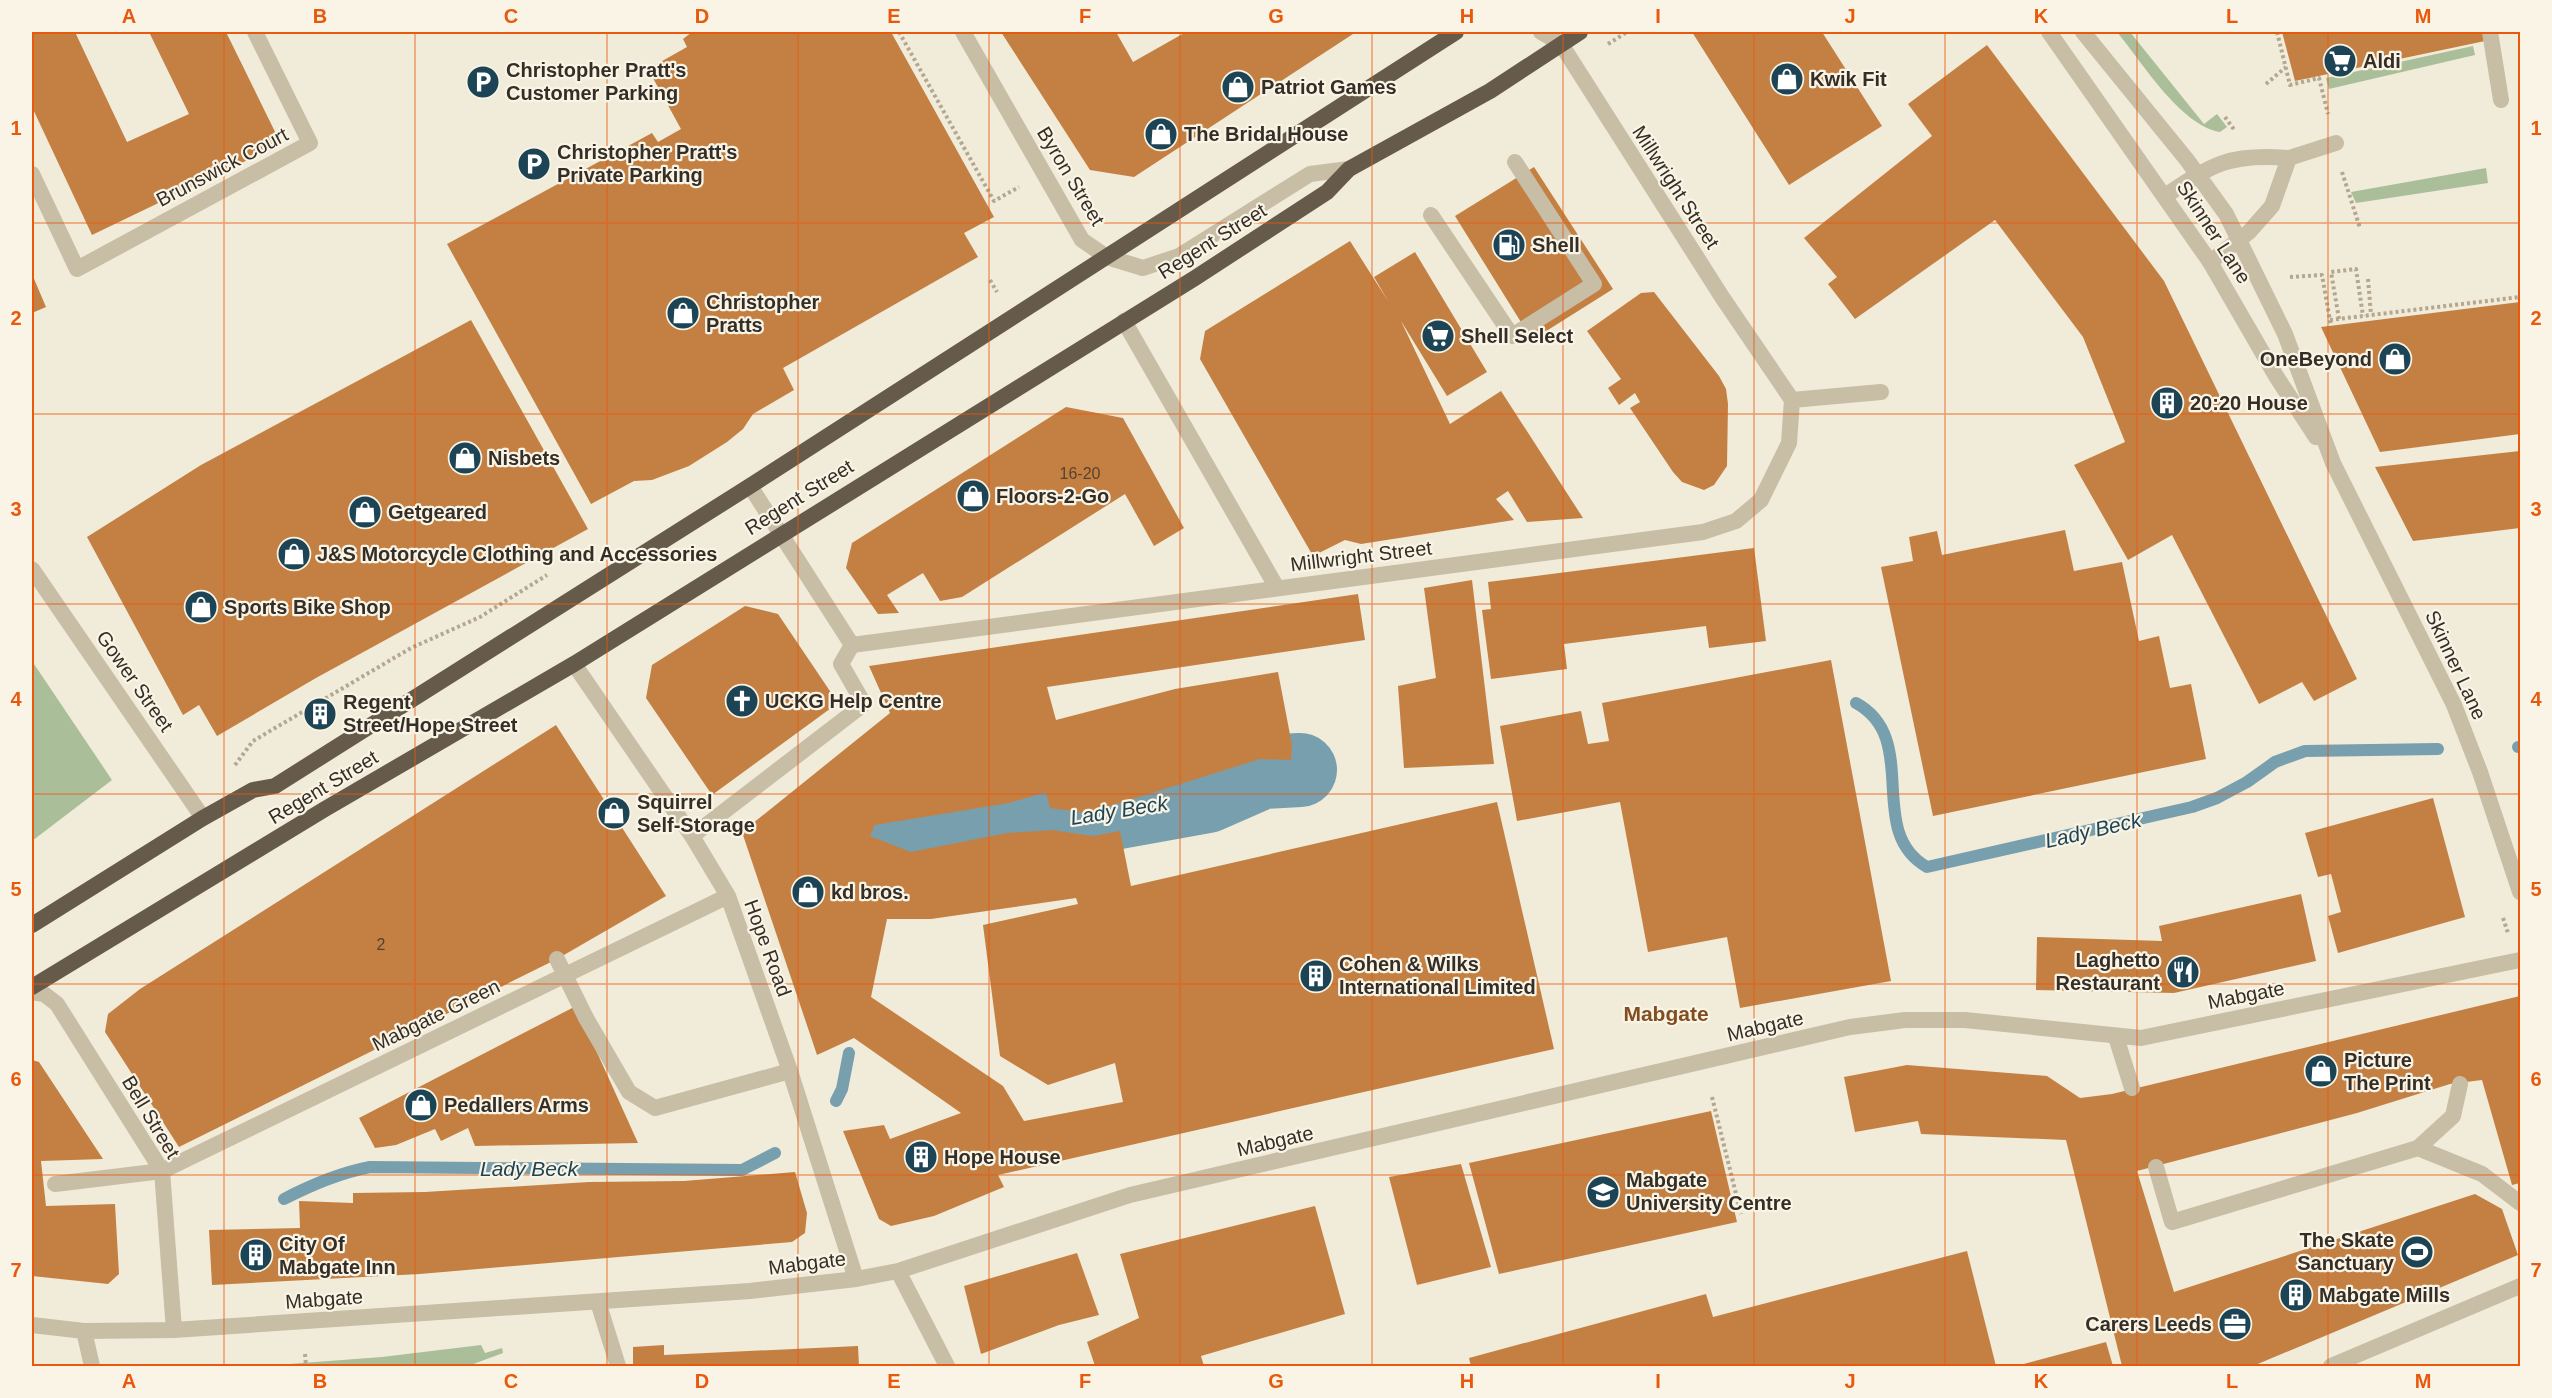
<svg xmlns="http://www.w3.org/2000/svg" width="2552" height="1398" font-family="Arial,sans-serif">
<rect width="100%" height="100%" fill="#f1ebd9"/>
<path fill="#aabf99" d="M2117 32H2130L2204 124 2217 114 2227 127 2220 132C2180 125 2142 62 2117 32Z
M2473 46 2475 55 2329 89 2326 78Z
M2486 168 2488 183 2356 203 2351 192Z
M32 661 112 780 32 841Z
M481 1345 485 1353 502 1348 503 1353 468 1366H262L382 1357Z"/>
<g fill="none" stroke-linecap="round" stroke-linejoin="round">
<path stroke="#789fad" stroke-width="12" d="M1856 703C1922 739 1864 831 1927 867L2192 807 2217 798 2247 782 2275 762 2305 751 2438 749
M2518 747H2520
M836 1101 842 1089 849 1053
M284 1199C313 1184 339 1173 370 1167L742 1170 775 1153"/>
<path stroke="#789fad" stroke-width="74" d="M900 842 986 819 1085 818 1207 796 1262 772 1300 770"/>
</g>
<path fill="#c48043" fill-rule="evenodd" d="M32 32H75L127 142 189 114 149 32H226L281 144 92 235 32 107Z
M692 32H891L994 217 964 233 978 257 783 368 794 390 753 414 743 429 727 442 689 466 652 480 634 481 591 504 447 244 652 133 658 142 681 129 648 69 687 47 683 39Z
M1001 32H1116L1133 62 1186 32H1356L1134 177 1090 170Z
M1692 32H1822L1882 126 1789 185Z
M2282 32H2483L2485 41 2295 81Z
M1987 45 2164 281 2357 679 2314 701 2302 682 2259 704 2172 535 2128 560 2074 465 2125 442 2083 337 1995 220 1855 319 1828 284 1837 277 1804 238 1932 136 1908 104Z
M1534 167 1613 289 1532 340 1455 216Z
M1350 241 1388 301 1374 277 1415 252 1487 372 1447 396 1401 321 1450 424 1501 391 1583 518 1527 522 1508 491 1496 499 1514 520 1361 544 1345 540 1313 556 1200 359 1205 331Z
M32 274 46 307 32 313Z
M1654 292 1719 376 1726 389 1728 404 1727 466 1714 485 1704 490 1682 482 1673 472 1630 408 1640 402 1635 393 1619 405 1608 388 1621 379 1587 331 1641 293Z
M2520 302V434L2380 452 2321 327Z
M471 320 588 529 316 678 217 736 199 705 183 715 87 537 201 465Z
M1066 407 1123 418 1184 528 1154 546 1125 494 962 597 940 601 923 573 887 595 899 613 878 614 846 568 852 543Z
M2520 451V528L2413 541 2375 467Z
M2065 530 2074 571 2122 562 2139 641 2159 636 2170 688 2191 684 2206 759 1933 816 1881 567 1913 561 1909 537 1937 531 1942 555Z
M1754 548 1766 641 1709 648 1706 626 1564 644 1567 669 1491 679 1482 610 1491 609 1488 582Z
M1472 580 1494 764 1404 768 1398 686 1436 678 1424 588Z
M1358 594 1365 640 1047 687 1056 720 1175 689 1278 672 1292 745 1291 760 1260 759 1088 813 1050 808 1046 792 1009 803 875 825 870 836 911 852 1007 833 1052 830 1093 836 1120 831 1131 886 1497 802 1554 1049 998 1175 1004 1187 934 1216 891 1226 879 1219 843 1131 884 1125 890 1139 961 1113 854 1038 817 1055 742 832 890 713 869 666ZM1076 898 1078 904 983 925 1000 1056 1048 1085 1115 1063 1123 1102 1024 1121 1003 1086 871 997 887 919H931Z
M745 606 778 614 838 703 712 795 646 698 652 665Z
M1831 660 1891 981 1740 1008 1727 937 1648 952 1620 802 1517 821 1500 726 1581 711 1588 744 1609 741 1602 703Z
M327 705 331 712 314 723 309 716Z
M556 725 666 896 557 959 179 1147 105 1032 108 1014 140 989Z
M2433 798 2465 917 2338 953 2328 916 2341 912 2331 874 2318 877 2305 833Z
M2301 894 2316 961 2174 993 2036 990 2037 937 2162 941 2159 926Z
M2520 996V1183L2512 1185 2482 1080 2450 1084 2357 1113 2137 1171 2174 1292 2475 1194 2502 1209 2518 1255 2253 1366H2122L2066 1140 1921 1134 1918 1121 1855 1132 1844 1077 1907 1065 2047 1076 2080 1098 2112 1094Z
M576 1006 638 1143 475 1146 468 1128 441 1141 435 1129 396 1145 375 1148 359 1118Z
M32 1060 39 1062 103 1159 41 1161 46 1206 115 1204 119 1274 108 1284 32 1276Z
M1711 1111 1737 1222 1499 1274 1469 1163Z
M1461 1164 1491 1267 1417 1285 1389 1177Z
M795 1172 807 1213 805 1233 792 1242 420 1274 212 1285 209 1230 300 1228 299 1201 353 1203V1193L425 1192 589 1182 684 1181Z
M1315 1206 1345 1314 1201 1356 1204 1366H1095L1087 1342 1139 1318 1120 1254Z
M1967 1251 1996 1366H1471L1469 1358 1706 1294 1713 1317Z
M1077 1253 1099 1315 1059 1325 981 1354 964 1286Z
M2106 1342 2113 1366H2016Z
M664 1345V1355L858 1346 859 1366H633V1347Z"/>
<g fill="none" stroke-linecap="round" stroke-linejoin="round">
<path stroke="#b4a78f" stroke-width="4" stroke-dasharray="3 3" stroke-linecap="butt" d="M899 32 994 201 1019 187
M2277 32 2290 85 2319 78 2328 114
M1608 44 1627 32
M2266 84 2286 67
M2225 117 2235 131
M2342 172 2360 228
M2290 277 2322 275 2331 326
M2368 279 2371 315
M990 280 997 292
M2339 319 2331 272 2356 269 2363 316
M2330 320 2520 297
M235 765 253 741 411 648 480 617 547 575
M2503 918 2508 933
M1712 1097 1741 1214
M305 1354 306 1366"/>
<path stroke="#c8bda5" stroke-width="16" d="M2490 32 2501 100
M2289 158 2336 143
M32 174 77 269 310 143 255 32
M2165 196C2213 164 2229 153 2289 158L2272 206 2249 232 2210 262
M1431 215 1512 336 1594 284 1515 162
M586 1018 629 1092 655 1108 790 1071
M2116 1037 2132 1088
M2418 1148 2453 1116 2460 1084
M2156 1167 2172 1222 2418 1148 2482 1174 2520 1203
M55 1184 162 1171
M598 1302 618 1366"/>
<path stroke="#c8bda5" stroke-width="16" d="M963 32 1082 240 1107 257 1143 268 1179 256 1310 174 1349 169
M1124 321 1277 588
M1792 400 1881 392
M750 486 852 645
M32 569 203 818
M852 645 1703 532 1736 521 1761 500 1789 443 1792 400 1722 297 1561 44 1541 32
M574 664 692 836 728 896 790 1071 856 1279
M692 836 864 704 841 664 852 645
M32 992 44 994 57 1004 162 1171 174 1330
M162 1171 728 896
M898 1271 947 1366
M32 1325 84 1331 174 1330 750 1291 856 1279 898 1271 1130 1195 1850 1027 1905 1020H1965L2141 1038 2520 960
M84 1331 92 1366
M2331 1366 2520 1286"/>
<path stroke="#c8bda5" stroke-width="16" d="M2049 32 2210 262 2276 376 2316 437
M2083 32 2187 160 2226 214 2239 240 2285 334 2333 463 2454 705 2480 772 2520 892"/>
<path stroke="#665a4a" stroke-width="16" d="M32 925 203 818 253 790 275 786 750 486 1456 32
M32 987 325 809 574 664 1195 278 1327 192 1349 169 1490 91 1580 32"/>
<path stroke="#c8bda5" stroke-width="16" d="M557 959 586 1018"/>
</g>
<path fill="none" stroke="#e8590c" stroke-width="1.5" stroke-opacity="0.55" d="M224 32V1366M415 32V1366M607 32V1366M798 32V1366M989 32V1366M1180 32V1366M1372 32V1366M1563 32V1366M1754 32V1366M1945 32V1366M2137 32V1366M2328 32V1366M32 223H2520M32 414H2520M32 604H2520M32 794H2520M32 984H2520M32 1175H2520"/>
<defs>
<symbol id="supermarket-disc" viewBox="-11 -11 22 22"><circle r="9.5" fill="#1d4455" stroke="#f9f4e5"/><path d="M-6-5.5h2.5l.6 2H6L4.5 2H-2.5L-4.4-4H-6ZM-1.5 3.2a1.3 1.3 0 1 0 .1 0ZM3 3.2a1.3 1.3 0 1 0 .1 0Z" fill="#fff"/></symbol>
<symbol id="shop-disc" viewBox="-11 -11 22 22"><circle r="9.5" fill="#1d4455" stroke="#f9f4e5"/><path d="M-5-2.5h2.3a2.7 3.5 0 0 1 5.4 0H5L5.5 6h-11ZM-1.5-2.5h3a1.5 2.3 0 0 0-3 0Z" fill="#fff"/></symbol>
<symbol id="parking-disc" viewBox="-11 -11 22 22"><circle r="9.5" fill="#1d4455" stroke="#f9f4e5"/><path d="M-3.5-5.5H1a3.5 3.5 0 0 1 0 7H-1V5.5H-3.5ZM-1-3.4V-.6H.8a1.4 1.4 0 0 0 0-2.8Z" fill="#fff"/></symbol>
<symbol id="fuel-disc" viewBox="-11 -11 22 22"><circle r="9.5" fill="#1d4455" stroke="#f9f4e5"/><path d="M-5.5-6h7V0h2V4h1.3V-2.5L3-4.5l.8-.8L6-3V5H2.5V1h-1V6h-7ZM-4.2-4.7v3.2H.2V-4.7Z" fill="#fff"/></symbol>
<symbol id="building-disc" viewBox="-11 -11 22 22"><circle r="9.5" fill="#1d4455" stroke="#f9f4e5"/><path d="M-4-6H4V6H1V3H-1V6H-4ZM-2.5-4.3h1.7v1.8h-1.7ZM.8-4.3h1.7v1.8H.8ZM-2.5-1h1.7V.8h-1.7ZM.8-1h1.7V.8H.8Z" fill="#fff"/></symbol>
<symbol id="church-disc" viewBox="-11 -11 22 22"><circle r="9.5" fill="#1d4455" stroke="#f9f4e5"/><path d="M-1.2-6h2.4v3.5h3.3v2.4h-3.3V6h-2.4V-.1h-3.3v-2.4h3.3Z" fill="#fff"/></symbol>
<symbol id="restaurant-disc" viewBox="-11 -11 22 22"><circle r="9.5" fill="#1d4455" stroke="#f9f4e5"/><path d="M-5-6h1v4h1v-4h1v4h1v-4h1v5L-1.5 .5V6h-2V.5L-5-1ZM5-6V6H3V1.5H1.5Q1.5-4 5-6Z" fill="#fff"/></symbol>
<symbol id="university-disc" viewBox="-11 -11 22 22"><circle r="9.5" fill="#1d4455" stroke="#f9f4e5"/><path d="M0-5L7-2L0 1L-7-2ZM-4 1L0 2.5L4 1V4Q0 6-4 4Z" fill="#fff"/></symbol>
<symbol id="stadium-disc" viewBox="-11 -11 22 22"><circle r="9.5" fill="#1d4455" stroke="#f9f4e5"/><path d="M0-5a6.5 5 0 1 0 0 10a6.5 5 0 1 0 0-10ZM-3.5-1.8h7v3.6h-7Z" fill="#fff"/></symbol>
<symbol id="office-disc" viewBox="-11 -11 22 22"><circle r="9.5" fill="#1d4455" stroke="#f9f4e5"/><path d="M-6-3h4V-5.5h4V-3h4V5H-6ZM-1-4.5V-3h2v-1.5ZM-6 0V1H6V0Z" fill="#fff"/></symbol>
</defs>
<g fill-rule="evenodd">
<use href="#supermarket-disc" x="2321" y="42" width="38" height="38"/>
<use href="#shop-disc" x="1768" y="60" width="38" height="38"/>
<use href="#parking-disc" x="464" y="63" width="38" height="38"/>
<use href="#shop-disc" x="1219" y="68" width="38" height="38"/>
<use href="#shop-disc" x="1142" y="115" width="38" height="38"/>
<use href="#parking-disc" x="515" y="145" width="38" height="38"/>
<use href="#fuel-disc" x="1490" y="226" width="38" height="38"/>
<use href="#shop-disc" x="664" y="294" width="38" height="38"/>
<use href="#supermarket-disc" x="1419" y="317" width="38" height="38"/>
<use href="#shop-disc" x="2376" y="340" width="38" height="38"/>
<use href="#building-disc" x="2148" y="384" width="38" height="38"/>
<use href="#shop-disc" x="446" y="439" width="38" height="38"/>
<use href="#shop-disc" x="954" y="477" width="38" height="38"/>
<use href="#shop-disc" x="346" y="493" width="38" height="38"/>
<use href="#shop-disc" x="275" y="535" width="38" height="38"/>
<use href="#shop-disc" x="182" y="588" width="38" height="38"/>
<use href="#church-disc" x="723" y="682" width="38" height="38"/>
<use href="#building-disc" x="301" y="695" width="38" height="38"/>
<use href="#shop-disc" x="595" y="794" width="38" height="38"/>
<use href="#shop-disc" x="789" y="873" width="38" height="38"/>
<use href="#restaurant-disc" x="2164" y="953" width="38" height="38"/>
<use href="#building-disc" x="1297" y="957" width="38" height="38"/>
<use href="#shop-disc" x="2302" y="1052" width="38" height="38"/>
<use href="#shop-disc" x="402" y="1086" width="38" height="38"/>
<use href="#building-disc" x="902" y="1138" width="38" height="38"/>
<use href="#university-disc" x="1584" y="1173" width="38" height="38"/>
<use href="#stadium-disc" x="2398" y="1233" width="38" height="38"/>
<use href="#building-disc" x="237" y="1236" width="38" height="38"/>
<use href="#building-disc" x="2277" y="1276" width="38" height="38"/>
<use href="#office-disc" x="2216" y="1305" width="38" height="38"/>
</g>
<g text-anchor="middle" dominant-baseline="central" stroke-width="4.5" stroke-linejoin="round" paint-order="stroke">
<g font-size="16" fill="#58422d">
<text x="1080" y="473">16-20</text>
<text x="381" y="944">2</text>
</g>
<g font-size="20" font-weight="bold" fill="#342e26" stroke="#f9f4e5" text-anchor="start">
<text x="2363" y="61">Aldi</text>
<text x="506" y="70">Christopher Pratt's<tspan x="506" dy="23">Customer Parking</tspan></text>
<text x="1810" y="79">Kwik Fit</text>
<text x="1261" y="87">Patriot Games</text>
<text x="1184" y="134">The Bridal House</text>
<text x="557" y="152">Christopher Pratt's<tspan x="557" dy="23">Private Parking</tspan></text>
<text x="1532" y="245">Shell</text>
<text x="706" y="302">Christopher<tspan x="706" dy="23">Pratts</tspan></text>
<text x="1461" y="336">Shell Select</text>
<text x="2372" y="359" text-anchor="end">OneBeyond</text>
<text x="2190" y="403">20:20 House</text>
<text x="488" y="458">Nisbets</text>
<text x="996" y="496">Floors-2-Go</text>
<text x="388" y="512">Getgeared</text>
<text x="317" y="554">J&amp;S Motorcycle Clothing and Accessories</text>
<text x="224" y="607">Sports Bike Shop</text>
<text x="765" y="701">UCKG Help Centre</text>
<text x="343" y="702">Regent<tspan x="343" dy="23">Street/Hope Street</tspan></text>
<text x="637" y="802">Squirrel<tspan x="637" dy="23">Self-Storage</tspan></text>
<text x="831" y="892">kd bros.</text>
<text x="2160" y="960" text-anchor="end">Laghetto<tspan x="2160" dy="23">Restaurant</tspan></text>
<text x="1339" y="964">Cohen &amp; Wilks<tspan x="1339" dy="23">International Limited</tspan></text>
<text x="2344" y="1060">Picture<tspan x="2344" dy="23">The Print</tspan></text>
<text x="444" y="1105">Pedallers Arms</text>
<text x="944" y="1157">Hope House</text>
<text x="1626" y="1180">Mabgate<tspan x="1626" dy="23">University Centre</tspan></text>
<text x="2394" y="1240" text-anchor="end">The Skate<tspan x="2394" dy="23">Sanctuary</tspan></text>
<text x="279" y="1244">City Of<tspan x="279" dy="23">Mabgate Inn</tspan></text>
<text x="2319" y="1295">Mabgate Mills</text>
<text x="2212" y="1324" text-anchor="end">Carers Leeds</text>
</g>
<g font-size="20" fill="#342e26" stroke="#f9f4e5">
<text transform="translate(222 167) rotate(-28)">Brunswick Court</text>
<text transform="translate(1071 176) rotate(59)">Byron Street</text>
<text transform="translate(1676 187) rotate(57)">Millwright Street</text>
<text transform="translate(2214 232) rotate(57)">Skinner Lane</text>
<text transform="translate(1212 241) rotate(-32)">Regent Street</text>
<text transform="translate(799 497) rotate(-32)">Regent Street</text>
<text transform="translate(1361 556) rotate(-7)">Millwright Street</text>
<text transform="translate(2456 665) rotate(65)">Skinner Lane</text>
<text transform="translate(135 681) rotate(55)">Gower Street</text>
<text transform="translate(323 787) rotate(-31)">Regent Street</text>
<text transform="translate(768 948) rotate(70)">Hope Road</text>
<text transform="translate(2246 995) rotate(-11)">Mabgate</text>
<text transform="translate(436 1015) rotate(-26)">Mabgate Green</text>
<text transform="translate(1765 1026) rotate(-13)">Mabgate</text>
<text transform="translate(151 1117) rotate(59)">Bell Street</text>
<text transform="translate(1275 1141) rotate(-13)">Mabgate</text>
<text transform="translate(807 1263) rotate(-7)">Mabgate</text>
<text transform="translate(324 1299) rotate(-4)">Mabgate</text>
</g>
<g font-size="21" font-style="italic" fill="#1d4455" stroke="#f9f4e5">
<text transform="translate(1119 810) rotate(-9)">Lady Beck</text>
<text transform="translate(2093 830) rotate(-13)">Lady Beck</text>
<text x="529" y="1168">Lady Beck</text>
</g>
<g font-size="21" font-weight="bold" fill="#824e21" stroke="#f9f4e5">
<text x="1666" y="1013">Mabgate</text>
</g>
</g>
<rect width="2552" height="1398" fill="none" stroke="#f9f4e5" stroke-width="66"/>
<rect x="33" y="33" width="2486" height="1332" fill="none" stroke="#e8590c" stroke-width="2"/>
<g font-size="20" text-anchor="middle" font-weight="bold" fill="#e8590c">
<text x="129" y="23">A</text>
<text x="320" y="23">B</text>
<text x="511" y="23">C</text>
<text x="702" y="23">D</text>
<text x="894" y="23">E</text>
<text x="1085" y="23">F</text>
<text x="1276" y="23">G</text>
<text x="1467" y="23">H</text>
<text x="1658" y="23">I</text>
<text x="1850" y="23">J</text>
<text x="2041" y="23">K</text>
<text x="2232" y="23">L</text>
<text x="2423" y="23">M</text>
<text x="16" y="135">1</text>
<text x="2536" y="135">1</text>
<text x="16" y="325">2</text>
<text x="2536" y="325">2</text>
<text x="16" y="516">3</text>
<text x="2536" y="516">3</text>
<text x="16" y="706">4</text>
<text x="2536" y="706">4</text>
<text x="16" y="896">5</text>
<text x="2536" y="896">5</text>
<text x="16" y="1086">6</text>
<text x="2536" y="1086">6</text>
<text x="16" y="1277">7</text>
<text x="2536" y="1277">7</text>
<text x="129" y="1388">A</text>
<text x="320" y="1388">B</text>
<text x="511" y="1388">C</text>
<text x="702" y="1388">D</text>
<text x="894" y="1388">E</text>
<text x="1085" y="1388">F</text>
<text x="1276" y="1388">G</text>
<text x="1467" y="1388">H</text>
<text x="1658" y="1388">I</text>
<text x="1850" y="1388">J</text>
<text x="2041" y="1388">K</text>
<text x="2232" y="1388">L</text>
<text x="2423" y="1388">M</text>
</g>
</svg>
